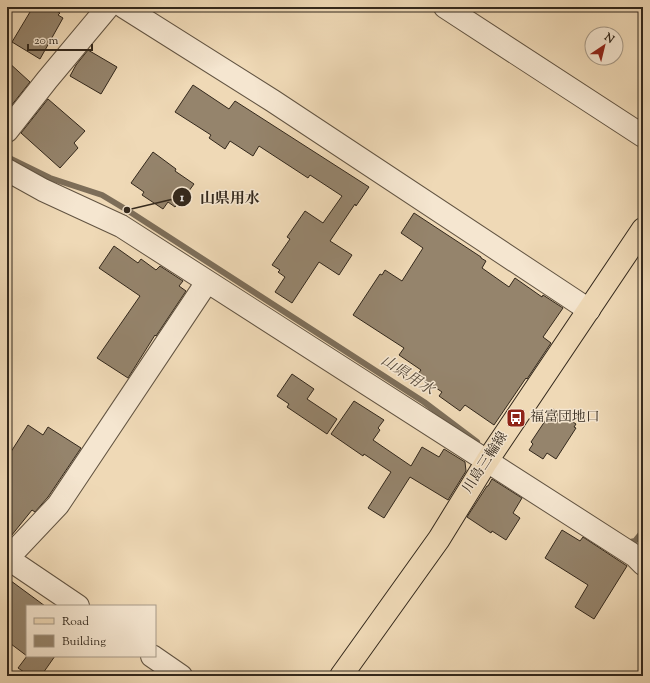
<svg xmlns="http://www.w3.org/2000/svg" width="650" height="683" font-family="'Sorts Mill Goudy','Noto Serif JP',serif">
<rect width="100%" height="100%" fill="#efd9b6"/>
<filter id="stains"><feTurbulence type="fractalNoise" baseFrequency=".005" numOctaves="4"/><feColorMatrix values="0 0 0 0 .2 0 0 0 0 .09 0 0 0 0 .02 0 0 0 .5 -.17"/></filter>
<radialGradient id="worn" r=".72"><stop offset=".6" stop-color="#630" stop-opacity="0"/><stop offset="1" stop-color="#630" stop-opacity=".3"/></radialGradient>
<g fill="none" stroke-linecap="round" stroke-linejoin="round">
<path stroke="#7d6e59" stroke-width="6" d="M7 157 50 178 102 195 127 210 424 402 477 442
M626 543 635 541 643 531"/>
</g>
<path fill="#95846c" stroke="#33281c" d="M33 7H49L60 13 58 15 63 18 40 59 12 42Z
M88 50 117 67 101 94 70 76 76 65Z
M7 61 30 82 7 111Z
M193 85 229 109 235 101 369 187 356 206 355 204 330 241 352 255 339 275 319 262 292 303 275 292 285 277 278 272 280 270 272 265 290 239 287 237 305 211 323 223 342 196 310 175 308 178 259 146 253 156 230 141 225 149 209 138 211 135 175 112Z
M48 99 85 131 74 143 78 148 60 168 21 133Z
M153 152 176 169 175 171 194 184 183 199 182 198 175 207 168 202 163 209 142 195 144 192 131 183Z
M414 213 481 257V258L486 261 482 268 509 287 515 278 542 297 543 295 563 308 543 337 551 343 527 379 526 378 494 425 465 405 460 411 439 396 442 392 417 375 421 370 399 355 404 348 353 315 380 274 382 275 385 270 402 281 423 248 401 233Z
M114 246 138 263 141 259 156 270 160 266 183 281 179 286 186 291 156 336 155 335 128 378 97 358 140 296 99 268Z
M292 374 314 389 307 399 337 419 327 434 287 407 289 404 277 396Z
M354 401 384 420 378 428 380 430 373 440 411 466 422 447 439 457 444 449 465 462 466 471 448 500 410 477 384 518 368 508 391 472 364 454 363 456 331 434Z
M553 409 576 424 574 427 576 428 556 459 547 453 543 459 529 450 533 444 531 442Z
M28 425 43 435 48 427 81 448 48 497 35 512 32 510 7 541V458Z
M492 479 522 498 513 513 520 518 506 540 492 531 491 533 467 517 487 486H488Z
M562 530 580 541 583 537 627 566 594 619 575 607 588 585 545 558Z
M7 578 45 606H27V656L7 641Z
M27 656H55L41 676H30L18 668Z"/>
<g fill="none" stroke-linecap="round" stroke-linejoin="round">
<defs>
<path id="street" d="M124 7 273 101 589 310
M445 7 643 136
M7 131 47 80 108 7
M7 170 43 190 121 226 635 556 643 564
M7 558 78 606
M7 559 58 505 207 282
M152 656 181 676"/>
<path id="primary" d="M341 676 439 539 487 461 643 229"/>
</defs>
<use href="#street" stroke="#625442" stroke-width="24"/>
<use href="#primary" stroke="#33281c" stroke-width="24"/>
<use href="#street" stroke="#f5e6d0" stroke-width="22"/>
<use href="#primary" stroke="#efd9b6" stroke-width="22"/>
</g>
<defs>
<symbol id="bus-square" viewBox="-11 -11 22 22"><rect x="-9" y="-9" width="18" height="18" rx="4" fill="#8f2418" stroke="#f5e6d0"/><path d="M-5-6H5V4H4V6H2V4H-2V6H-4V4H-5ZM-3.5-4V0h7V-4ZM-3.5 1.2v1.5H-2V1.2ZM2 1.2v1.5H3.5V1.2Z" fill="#fff"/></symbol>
</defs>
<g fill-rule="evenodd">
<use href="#bus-square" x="505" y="407" width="22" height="22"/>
</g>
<g text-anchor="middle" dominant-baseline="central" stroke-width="3" stroke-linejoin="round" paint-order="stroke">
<g font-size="14" fill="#33281c" stroke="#f5e6d0" text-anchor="start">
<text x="530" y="418">福富団地口</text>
</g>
<g font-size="14" fill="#33281c" stroke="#f5e6d0">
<text transform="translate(486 463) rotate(-57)">川島三輪線</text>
</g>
<g font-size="15" font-style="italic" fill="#584b3b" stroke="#f5e6d0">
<text transform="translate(407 376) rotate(33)">山県用水</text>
</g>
</g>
<path fill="none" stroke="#33281c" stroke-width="1.5" d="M127 210L182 197"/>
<g fill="#33281c" stroke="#f5e6d0" stroke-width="1.5">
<circle cx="127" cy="210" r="4"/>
<circle cx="182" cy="197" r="10"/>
</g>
<g font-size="12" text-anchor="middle" font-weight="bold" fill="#fff">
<text x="182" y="201">1</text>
</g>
<g font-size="15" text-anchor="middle" font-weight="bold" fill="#33281c" stroke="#f5e6d0" stroke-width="3" stroke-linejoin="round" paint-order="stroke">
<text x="230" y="203">山県用水</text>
</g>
<rect width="650" height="683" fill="none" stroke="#efd9b6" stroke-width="24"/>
<rect x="8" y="8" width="634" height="667" fill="none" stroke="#33281c" stroke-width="2"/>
<rect x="12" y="12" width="626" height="659" fill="none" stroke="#33281c"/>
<rect x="26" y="605" width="130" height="52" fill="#f5e6d0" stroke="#a79a88"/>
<rect x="34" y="618" width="20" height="6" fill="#efd9b6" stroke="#a79a88"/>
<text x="62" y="625" font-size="12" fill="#33281c">Road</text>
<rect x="34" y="635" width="20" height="12" fill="#95846c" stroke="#a79a88"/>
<text x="62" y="645" font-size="12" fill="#33281c">Building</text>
<g transform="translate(604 46) rotate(35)"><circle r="19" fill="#f5e6d0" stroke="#a79a88"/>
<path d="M0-3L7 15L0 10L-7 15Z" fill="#8f2418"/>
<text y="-6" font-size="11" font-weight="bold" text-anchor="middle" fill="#33281c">N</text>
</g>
<path d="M28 44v6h64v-6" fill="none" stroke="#33281c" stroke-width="2"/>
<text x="34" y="44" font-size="12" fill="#33281c" stroke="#f5e6d0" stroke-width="3" paint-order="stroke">20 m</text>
<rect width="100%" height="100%" filter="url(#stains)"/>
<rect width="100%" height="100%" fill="url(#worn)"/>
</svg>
